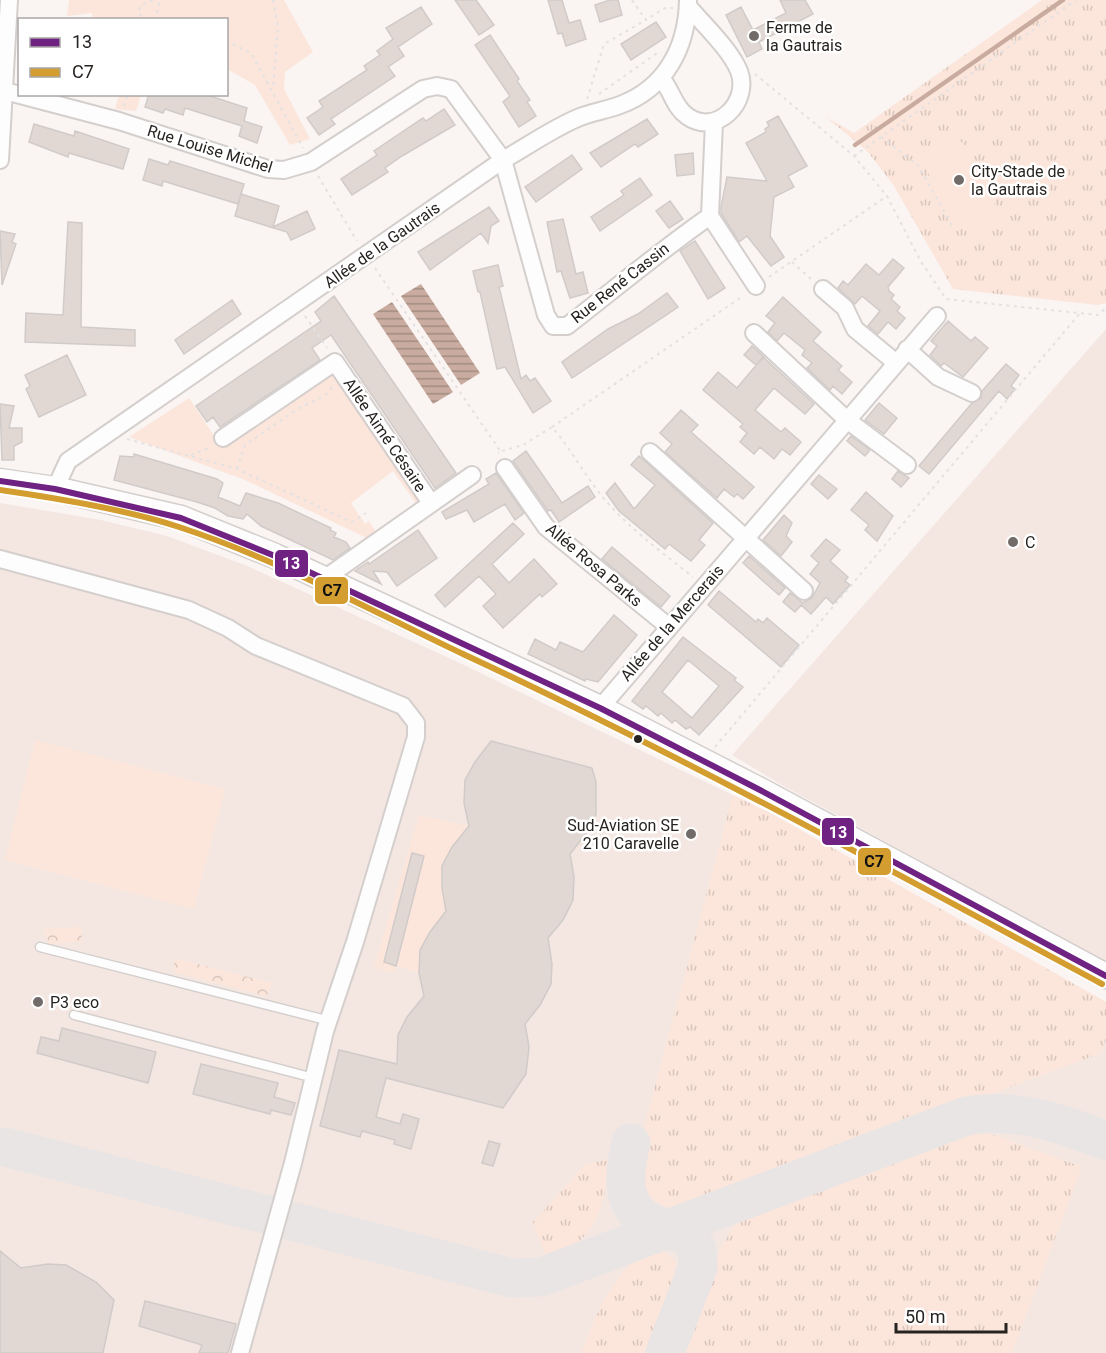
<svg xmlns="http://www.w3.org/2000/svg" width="1106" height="1353" font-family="Roboto,sans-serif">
<defs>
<pattern id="grass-tufts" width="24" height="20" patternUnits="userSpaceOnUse" patternTransform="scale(1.5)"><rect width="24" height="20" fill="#fce6db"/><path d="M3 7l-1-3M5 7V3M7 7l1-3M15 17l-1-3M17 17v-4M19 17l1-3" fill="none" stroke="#d8c5bc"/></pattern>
<pattern id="forest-crowns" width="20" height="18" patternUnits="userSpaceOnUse" patternTransform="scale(1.5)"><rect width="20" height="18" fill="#fce6db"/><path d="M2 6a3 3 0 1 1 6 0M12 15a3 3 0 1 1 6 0" fill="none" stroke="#d8c5bc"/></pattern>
<pattern id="water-rules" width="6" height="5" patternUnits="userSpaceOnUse" patternTransform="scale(1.5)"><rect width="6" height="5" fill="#c9ac9f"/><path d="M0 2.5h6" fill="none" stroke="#a38c81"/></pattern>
</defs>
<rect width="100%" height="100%" fill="#faf4f2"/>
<path fill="#f4e7e1" d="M1106 329V962L787 788 732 755Z
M0 503 101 520 167 536 245 565 462 664 772 814 1106 1002V1353H0Z"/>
<path fill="url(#grass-tufts)" d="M1042 0H1106V303L1098 305 953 289 894 186 868 152 826 117 854 133Z
M733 795 772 814 1106 1002V1040L1101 1053 682 1210C646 1205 639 1187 637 1153Z
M968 1130 983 1131 1082 1167 1012 1353H682L721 1247 742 1214Z
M611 1159C603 1206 598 1242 547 1259L533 1222 586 1164Z
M650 1248 666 1253 675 1261 674 1278 646 1353H581C598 1310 611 1275 650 1248Z"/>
<path fill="url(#forest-crowns)" d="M81 927 82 941 50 944 43 929Z
M174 958 272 983 267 996 174 972Z"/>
<path fill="#fce6db" d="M69 0H284L313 52 285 72 284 89 310 139 290 145 255 85 227 69 226 20 93 19 92 13 67 16Z
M119 94 141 95 136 111 115 109Z
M947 137 959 140 967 147 994 193 995 211C967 259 937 188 925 167 921 151 931 140 947 137Z
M335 369 425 500 417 505 393 471 351 503 365 524 369 521 377 534 371 540 245 480 129 437 189 398 220 445Z
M35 740 225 789 194 909 5 860Z
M419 815 469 826C441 855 440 874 445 912 428 931 420 947 419 973L396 966 394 973 374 967Z"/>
<path fill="url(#water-rules)" d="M421 284 480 373 461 385 401 296Z
M392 302 453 392 433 404 373 314Z"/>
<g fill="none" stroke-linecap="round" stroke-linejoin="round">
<path stroke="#c9ac9f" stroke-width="4.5" d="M855 145 1063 0"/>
<path stroke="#e9e5e4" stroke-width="39" d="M631 1143C624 1172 619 1206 650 1222 662 1229 676 1230 689 1237L697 1249 698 1267 665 1353
M5 1147 512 1278 541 1277 966 1116C1015 1107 1061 1123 1106 1141"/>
</g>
<path fill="#e2d8d3" stroke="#d0cbc9" stroke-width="1.5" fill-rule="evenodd" d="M455 0H476L494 25 479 35Z
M548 0H562L569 23 580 20 586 39 566 46 562 33 558 34Z
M610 0H618L622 15 600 22 595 5Z
M780 0H805L813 14 759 42 762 49 747 57 726 15 741 7 753 30 786 13Z
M421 7 432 24 398 47 404 56 388 67 395 76 331 119 335 124 319 135 307 118 323 107 319 101 367 70 364 66 380 55 377 51 393 39 386 28Z
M656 22 666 37 631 60 621 44Z
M490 35 519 79 517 81 530 100 527 102 536 116 519 127 503 102 510 96 475 45Z
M149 94H204L247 108 244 121 262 127 257 143 239 136 242 126 185 108 183 115 165 109 163 113 145 107Z
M444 109 455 125 402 156 385 168 388 172 352 195 341 179 377 155 374 151 423 118 426 121Z
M778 116 807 166 788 176 794 187 774 197 770 236 784 257 771 266 747 236 739 242 721 213V207L727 177 767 181 746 143 766 132 765 129 769 126 767 122Z
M647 119 658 134 638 147 635 144 601 167 590 153Z
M34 124 74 136 75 131 129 149 123 169 69 153 68 157 29 142Z
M693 153 694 174 677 176 675 155Z
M572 155 582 169 536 202 525 187Z
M149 159 168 165 170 161 244 184 238 204 163 181 162 186 143 180Z
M640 178 652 195 600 231 591 217 624 195 621 191Z
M241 194 279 206 273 227 307 211 315 229 291 240 287 232 235 216Z
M670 201 683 219 669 228 656 211Z
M489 207 499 221 491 226 488 243 481 233 430 270 418 252Z
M563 219 576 274 583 272 588 293 570 298 561 271 557 272 547 222Z
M68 222 82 223 81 327 135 330V346L25 342 26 313 63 315Z
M0 231 15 234 12 242 16 244 2 285Z
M695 241 725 288 708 299 680 251Z
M893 259 904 268 888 287 889 291 894 295 891 299 900 307 897 311 905 318 896 329 888 322 878 334 868 326 880 311 862 296 855 304 838 288 843 281 848 285 866 264 879 275Z
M498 265 503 286 499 287 501 295 521 379 526 375 530 381 535 378 551 401 533 413 505 367 497 369 480 292H478L473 271Z
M667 293 678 307 572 378 562 362 608 329 638 314Z
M334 296 456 473 435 488 331 335 312 348 320 360 220 427 213 417 207 422 196 406 321 321 315 312Z
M783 297 821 332 813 341 842 366 838 370 852 382 842 394 833 386 830 390 807 368 812 363 802 355 805 350 784 333 777 341 768 332 775 323 766 316Z
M232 300 241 314 184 354 175 340Z
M948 321 971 341 975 337 988 348 963 377 944 363 941 366 930 355 937 346 931 341Z
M752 346 764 357 756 365 744 355Z
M67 355 86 395 39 417 26 389 30 386 25 375Z
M763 357 814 404 805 414 774 388 755 410 781 432 785 428 801 442 790 455 782 449 774 459 760 447 754 454 740 442 747 433 740 427 743 424 703 390 718 372 737 388Z
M1006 364 1019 375 1011 386 1015 389 1007 399 999 391 929 474 919 466 972 403 981 398 982 391Z
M879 403 897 418 884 434 865 420Z
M0 404 14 406 9 428H22V442L14 446V460H2Z
M681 410 698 425 691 432 754 487 743 499 737 494 734 497 724 489 717 498 665 452 672 444 660 433Z
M851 436 870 450 865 456 847 441Z
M526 451 562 503 588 486 595 497 559 522 551 510 548 511 513 461Z
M134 454 217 479 223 483 218 497 240 506 246 493 278 503 331 528 330 530 336 533 334 537 346 542 350 548 333 560 261 526 247 514 243 519 228 516 215 508 197 502 114 480 120 456 134 457Z
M639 456 713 523 699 540 705 545 691 561 669 544 665 549 619 511 606 493 615 483 634 509 655 485 631 465Z
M898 471 909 478 901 487 892 479Z
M496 473 524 513 515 520 505 504 474 522 467 510 446 519 442 512 489 484 486 479Z
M819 475 837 489 828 499 811 484Z
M866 492 893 516 877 541 865 530 869 525 851 510Z
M784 515 792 523 786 536 792 542 781 556 763 540Z
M513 523 524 534 492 564 509 583 534 559 557 584 542 597 540 594 503 628 483 606 496 594 479 576 445 607 435 595Z
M418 530 437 558 397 586 387 572 373 571 381 584 355 571 368 562 369 564Z
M826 539 840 550 830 561 848 577 845 581 850 585 833 604 826 597 811 614 801 605 795 612 783 602 790 593 803 603 812 598 820 583 810 574 819 563 811 556Z
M612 547 670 596 661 607 602 559Z
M749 556 785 588 779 595 743 563Z
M719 591 756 622 758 619 763 623 767 618 799 645 781 667 708 605Z
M614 615 637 635 598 682 586 679 585 681 528 654 535 639 556 650 560 642 583 652Z
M683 637 736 678 734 680 743 687 699 735 690 727 686 729 675 720 672 723 661 713 658 716 646 706 643 709 632 701ZM688 660 719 686 692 718 662 692Z
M491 741 592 768 596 782V814L585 835 570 854 574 877 573 900 563 920 548 938 552 964 551 984 540 1005 525 1024 529 1047 526 1074 503 1108 386 1078 376 1117 400 1124 403 1114 419 1119 411 1149 394 1144 395 1140 362 1131 360 1137 320 1126 339 1050 397 1064 398 1035 407 1017 424 996 419 973 420 950 430 932 446 911 442 888V866L452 847 469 826 464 803 465 780 475 762Z
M412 853 424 856 396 966 384 962Z
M62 1028 156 1052 148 1083 37 1053 41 1037 59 1041Z
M201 1064 278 1083 274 1097 295 1103 291 1115 271 1110 270 1114 193 1094Z
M489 1141 500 1144 493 1166 482 1163Z
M0 1251 21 1268 48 1264 66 1265 96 1282 114 1300 103 1353H0Z
M145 1301 236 1324 228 1353H199L202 1345 139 1326Z"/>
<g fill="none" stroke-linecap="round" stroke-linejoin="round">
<defs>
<path id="lane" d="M40 947 330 1021
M74 1015 314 1078"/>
<path id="street" d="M661 78C672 90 673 106 687 116 716 137 751 102 739 71 730 49 703 24 688 6
M5 91 119 121 268 169 284 170 311 162 423 89 437 86 451 89 503 160 546 315 553 326H567C615 289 661 250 710 216L714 122
M0 160 9 0
M710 216 756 286
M823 289 845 308 855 329 895 362
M754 333 847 420 907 465
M907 349 938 377 972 393
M223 438 335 362 431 503
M650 452 804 591
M505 468 546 527 669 627
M55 489 68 461 503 160C528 146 553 128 580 117 593 112 607 110 620 105 666 88 687 47 688 0
M0 559 189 610 228 628 256 646 403 706 416 723V737L355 942 325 1031 293 1163 240 1353
M324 579 472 475
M600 708 937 316"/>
<path id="secondary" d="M0 481 55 489 181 518 275 556 600 708 760 790 1106 976"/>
</defs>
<use href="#lane" stroke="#d4cfcd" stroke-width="11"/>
<use href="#street" stroke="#d4cfcd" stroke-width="20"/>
<use href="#secondary" stroke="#d4cfcd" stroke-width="27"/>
<path stroke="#e3e1e1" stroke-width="2" stroke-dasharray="3 4.5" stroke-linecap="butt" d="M273 0 278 27 273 89
M632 0 646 20 665 8H673
M148 20 139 14 140 6 153 0
M155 20 160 0
M226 41 251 53 303 148
M755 74 854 156 887 196 920 260 946 299 1098 315 1106 308
M599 94 660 51
M587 99 604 44 646 20
M124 106 128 94
M881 137 918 165 953 227
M854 156 1076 0
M318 176 357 241
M792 262 812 280
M375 268 501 452 498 453
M769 277 887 196
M305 316 327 348
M552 427 743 296
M127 439 237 469 352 522 366 513
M502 451 523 445 552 427C572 450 586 478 606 501 631 530 663 553 693 577
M191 455 211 447
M237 469 245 445 299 408 325 396 334 385
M715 747 1081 312"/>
<use href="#lane" stroke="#fefdfd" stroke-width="8"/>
<use href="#street" stroke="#fefdfd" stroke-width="16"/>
<use href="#secondary" stroke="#fefdfd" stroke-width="24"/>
<defs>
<path id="bus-1" d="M0 481 55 489 181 518 275 556 600 708 760 790 1106 976"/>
<path id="bus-2" d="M0 490C56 498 125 509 179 527 277 559 370 610 463 654 680 755 890 870 1102 984"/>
</defs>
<use href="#bus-1" stroke="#fff" stroke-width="10"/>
<use href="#bus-2" stroke="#fff" stroke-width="10"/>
<use href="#bus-1" stroke="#6f2282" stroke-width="6"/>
<use href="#bus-2" stroke="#d39d2f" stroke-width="6"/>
</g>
<g fill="#716c6a" stroke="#fff" stroke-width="2">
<circle cx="754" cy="36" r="6"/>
<circle cx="959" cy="180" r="6"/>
<circle cx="1013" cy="542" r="6"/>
<circle cx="691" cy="834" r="6"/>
<circle cx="38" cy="1002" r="6"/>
</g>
<circle fill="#272321" stroke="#fff" stroke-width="2" cx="638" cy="739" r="5"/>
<g text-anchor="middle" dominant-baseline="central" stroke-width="5" stroke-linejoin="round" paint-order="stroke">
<g font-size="16" fill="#272321" stroke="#fff" text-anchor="start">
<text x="766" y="27">Ferme de<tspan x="766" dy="18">la Gautrais</tspan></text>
<text x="971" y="171">City-Stade de<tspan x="971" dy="18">la Gautrais</tspan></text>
<text x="1025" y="542">C</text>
<text x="679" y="825" text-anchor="end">Sud-Aviation SE<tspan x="679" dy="18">210 Caravelle</tspan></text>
<text x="50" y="1002">P3 eco</text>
</g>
<g font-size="16" fill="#272321" stroke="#fff">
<text transform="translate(210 149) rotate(17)">Rue Louise Michel</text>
<text transform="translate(382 245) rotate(-35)">Allée de la Gautrais</text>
<text transform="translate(620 283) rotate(-38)">Rue René Cassin</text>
<text transform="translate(385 435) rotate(56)">Allée Aimé Césaire</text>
<text transform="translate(594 565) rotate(40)">Allée Rosa Parks</text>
<text transform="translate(672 623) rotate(-49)">Allée de la Mercerais</text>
</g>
</g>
<g stroke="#fff" stroke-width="2">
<rect x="274" y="549" width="35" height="29" rx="6" fill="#6f2282"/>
<rect x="314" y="576" width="35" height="29" rx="6" fill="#d39d2f"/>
<rect x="821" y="817" width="34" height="29" rx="6" fill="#6f2282"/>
<rect x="857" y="847" width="35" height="29" rx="6" fill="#d39d2f"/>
</g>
<g font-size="16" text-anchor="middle" font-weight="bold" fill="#fff">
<text x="291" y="569">13</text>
<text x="838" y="838">13</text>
</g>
<g font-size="16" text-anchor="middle" font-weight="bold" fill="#111">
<text x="332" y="596">C7</text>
<text x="874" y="867">C7</text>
</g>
<rect x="18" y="18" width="210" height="78" fill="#ffffff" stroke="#a9a7a6" stroke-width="1.5"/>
<rect x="30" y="38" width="30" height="9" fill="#6f2282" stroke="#a9a7a6" stroke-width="1.5"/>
<text x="72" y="48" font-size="18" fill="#272321">13</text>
<rect x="30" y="68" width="30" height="9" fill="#d39d2f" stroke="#a9a7a6" stroke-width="1.5"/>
<text x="72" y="78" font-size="18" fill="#272321">C7</text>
<path d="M896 1323v9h110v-9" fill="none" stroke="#272321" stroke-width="3"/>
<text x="905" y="1323" font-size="18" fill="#272321" stroke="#ffffff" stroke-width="4.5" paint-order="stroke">50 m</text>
</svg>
